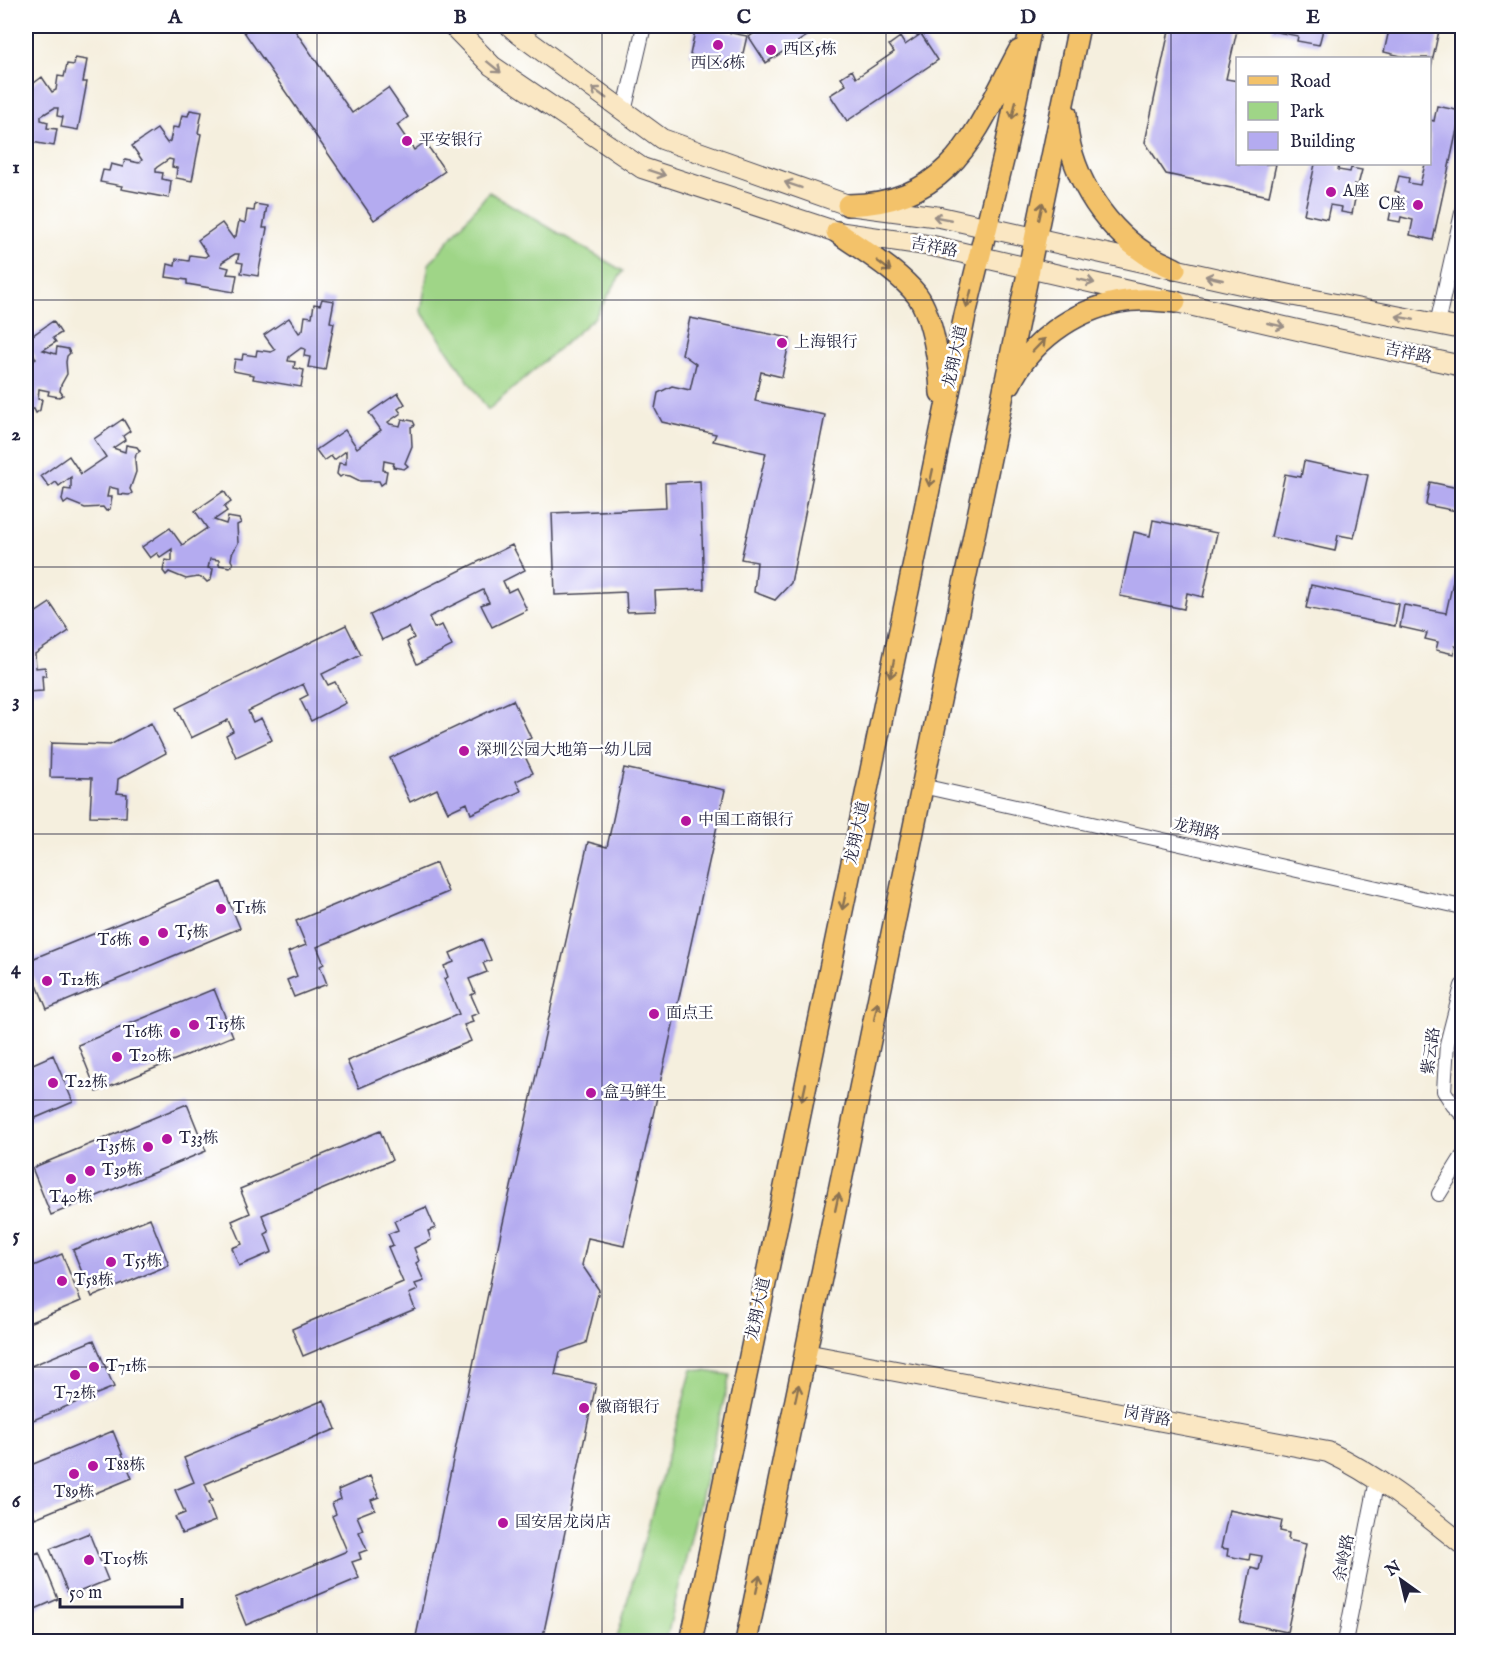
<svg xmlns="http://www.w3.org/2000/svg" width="1488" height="1667" font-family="'IM FELL English','Noto Serif SC',serif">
<rect width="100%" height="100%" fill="#fff"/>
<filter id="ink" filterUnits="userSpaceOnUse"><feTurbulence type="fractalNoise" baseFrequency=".0167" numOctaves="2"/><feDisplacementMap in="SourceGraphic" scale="12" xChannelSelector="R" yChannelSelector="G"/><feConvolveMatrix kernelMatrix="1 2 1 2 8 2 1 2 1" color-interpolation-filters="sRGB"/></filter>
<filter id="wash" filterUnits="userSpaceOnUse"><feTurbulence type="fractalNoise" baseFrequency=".008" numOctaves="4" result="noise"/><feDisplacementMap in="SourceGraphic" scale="24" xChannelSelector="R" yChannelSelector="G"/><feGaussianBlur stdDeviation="1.35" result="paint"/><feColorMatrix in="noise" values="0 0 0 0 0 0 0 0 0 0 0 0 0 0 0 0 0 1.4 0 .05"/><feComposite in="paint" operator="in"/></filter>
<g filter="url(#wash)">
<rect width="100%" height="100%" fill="#f5efde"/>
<path fill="#9fd587" stroke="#607c61" stroke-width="1.5" d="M489 192 623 271 595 317 488 410 421 311 429 264Z
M692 1369 730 1375 666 1641H616Z"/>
<g id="blocks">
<path fill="#b4abf0" d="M240 26H292L352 113 388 88 408 117 397 125 414 150 425 142 445 171 374 220Z
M696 26 747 36 740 66 690 55Z
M764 26H822L766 63 749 37Z
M1170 26H1238L1226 79 1238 81V164H1276L1269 196 1166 174 1145 142Z
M1273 26H1324L1319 45 1297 41 1298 36 1272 31Z
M1373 26H1440L1431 67H1430V58H1409L1384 52 1389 30Z
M921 34 938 60 847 121 830 95 846 85 841 77 852 70 856 78 894 52 889 45 900 37 905 45Z
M75 58 87 60 83 82H87L78 130 61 127 63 117 57 116 58 108H54L41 116V120L48 122 47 128 57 129 54 146 26 141V110L28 109 26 106V89L42 77 52 92 56 90 58 76 64 77 67 64 74 65Z
M1437 106 1461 111 1433 240 1410 235 1413 220 1401 217 1400 222 1389 220 1392 205 1396 206 1399 192 1395 191 1399 176 1409 178 1408 183 1420 185 1425 164H1430V120L1434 121Z
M190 110 202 112 198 133 201 134 192 181 176 178 177 168 172 167 173 160 169 159 156 168V172L163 173 162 179 171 181 169 198 121 189 122 186 100 182 103 170 109 171 111 164 123 167 125 160 139 163 142 160 132 146 157 129 167 143 170 141 173 127 179 128 182 115 188 116Z
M1315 164H1339L1338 170 1350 172 1351 168 1362 170 1358 185 1354 184 1351 198 1355 199 1352 214 1341 212 1342 207 1330 205 1327 219 1304 214Z
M255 204 267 206 263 228H267L258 276 241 273 243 263 237 262 239 254H235L222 262 221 266 229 268 227 274 237 275 234 292 187 284V280L166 277 168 264 175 266 176 259 189 261 190 255 205 257 208 255 198 240 222 223 233 238 236 236 239 221 245 223 247 210 254 211Z
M322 299 334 301 330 322 334 323 325 370 308 367 310 357 304 356 305 349 301 348 289 357 288 361 295 362 294 368 304 370 301 387 253 379 254 375 233 371 235 359 242 360 243 354 256 356 257 350 271 352 275 350 264 335 289 318 299 333 303 330 305 316 312 317 314 304 320 305Z
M690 318 790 338 782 377 761 372 755 401 825 415 791 583 775 600 754 592 757 562 741 559 766 453 713 441 716 434 662 422 655 409 658 393 672 386 690 390 696 364 682 354Z
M53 321 61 333 53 338 56 342 43 350 56 354 57 347 68 349 70 353 67 356 66 362 67 374 61 385 60 391 63 395 59 397 48 395 49 391 39 389 38 399H42L40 410 36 413 34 409H26V366L36 359 26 340Z
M398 393 405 404 398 409 401 413 388 422 390 424 400 426 402 419 413 421 415 425 411 427 412 446 405 463 408 466 404 469 393 467 394 463 384 461 383 470 387 471 385 482 381 485 379 481H360L350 476 343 475 340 477 337 474 339 463 346 464V451L334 460 331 456 324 461 316 450 345 430 357 448 381 430 369 413Z
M123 419 130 431 123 436 125 440 113 448 125 452 126 445 137 447 140 451 136 454 135 460 136 472 130 489 132 493 129 495 118 494V489L109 487 107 497H112L110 509 106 511 103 507 85 508 68 501 64 504 62 500 64 489 71 490V477L59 486 56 482 49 487 41 476 69 456 81 474 106 457 94 439Z
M1304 461 1368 475 1354 538 1338 535 1335 551 1271 537 1285 474 1301 477Z
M700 481 704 589 655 591 656 611 627 612 626 592 555 595 552 513 666 508 665 483Z
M1430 482 1458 488 1459 482H1462V512L1426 505Z
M224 491 231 502 224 507 227 511 214 520 226 524 228 517 239 519 241 523 237 525 238 543 232 554 231 560 233 564 230 567 219 565V560L210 559 208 568 213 569 211 580 207 582 204 579 198 577 186 579 169 572 166 575 163 571 165 560 172 561V549L160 557 157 553 150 558 142 547 170 528 182 545 207 528 195 511Z
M1153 520 1217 533 1203 597 1187 593 1184 609 1120 596 1134 532 1150 536Z
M512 545 525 570 503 581 508 592 516 588 527 610 492 627 481 605 489 602 483 590 429 617 434 628 442 625 452 646 417 664 407 642 414 638 409 627 382 640 370 615Z
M1456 568 1462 569V647L1455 646 1454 654 1436 650 1438 642 1425 639 1427 633 1400 627 1404 605 1446 613Z
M1311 585 1399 604 1395 626 1306 608Z
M50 603 69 631 35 654 36 668 45 667 46 676H42L43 691 26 692V619Z
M346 625 361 655 322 674 328 685 335 682 346 703 311 721 300 699 308 695 303 684 248 711 253 722 261 718 272 740 236 757 226 735 233 731 228 720 191 738 176 708Z
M513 700 531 738 519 744 533 773 516 781 521 791 471 814 467 803 448 812 437 789 410 802 390 758Z
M151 723 166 753 118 779 117 793 127 794 126 817 90 816 92 778 50 777 51 743 110 745Z
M624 768 725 790 624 1246 588 1238 582 1265 599 1290 586 1343 560 1352 555 1375 596 1384 542 1641H415L501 1232 588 842 607 847Z
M436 863 448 892 317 947 324 964 320 966 327 984 294 997 287 980 297 976 288 952 306 945 296 921Z
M221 882 240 928 47 1009 27 961Z
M482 939 491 960 483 963 487 972 469 979 475 993 471 995 479 1013 471 1016 473 1022 464 1025 471 1041 359 1088 347 1061 459 1014 444 979 448 977 444 966 454 962 450 953Z
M214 989 233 1036 97 1092 78 1045Z
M53 1055 73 1102 26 1122V1067Z
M187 1104 206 1151 51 1215 32 1168Z
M380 1131 392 1160 262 1215 269 1232 265 1234 272 1252 239 1266 232 1248 242 1244 232 1221 250 1213 240 1189Z
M426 1207 435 1228 428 1231 431 1240 414 1248 419 1261 416 1263 424 1281 415 1284 418 1290 409 1294 415 1309 303 1356 292 1329 403 1282 388 1247 393 1245 388 1234 398 1230 394 1221Z
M150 1218 169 1265 92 1297 73 1250Z
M62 1254 81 1301 26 1324V1269Z
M94 1340 114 1387 26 1423V1368Z
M324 1400 336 1429 205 1484 212 1501 208 1503 215 1521 182 1534 175 1517 185 1513 175 1490 194 1482 184 1458Z
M113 1431 132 1478 35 1518 26 1494V1467Z
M370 1476 379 1497 371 1500 375 1509 357 1516 363 1530 359 1532 367 1550 359 1553 361 1559 352 1562 359 1578 246 1625 235 1598 347 1551 332 1516 336 1514 332 1503 341 1499 338 1490Z
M1229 1510 1282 1521 1280 1531 1289 1533 1288 1540 1306 1544 1287 1632 1240 1622 1251 1568 1259 1570 1262 1556 1250 1554 1249 1560 1227 1556 1228 1549 1221 1548Z
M89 1533 108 1580 69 1596 50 1549Z
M39 1552 58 1599 26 1613V1558Z"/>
</g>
</g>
<g filter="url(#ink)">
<use href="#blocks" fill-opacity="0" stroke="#424153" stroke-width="1.5"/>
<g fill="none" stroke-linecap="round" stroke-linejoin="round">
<defs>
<path id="street" d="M624 112 644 26
M1437 324 1462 213
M922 786 1462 907
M1462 986 1447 1044 1444 1091 1453 1105 1462 1114
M1439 1194 1462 1157
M1345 1642 1377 1480"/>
<path id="secondary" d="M453 26 492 66 642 168 837 232 933 246 1337 339 1462 366
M510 26 519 34 662 139 848 205 940 217 1295 296 1462 329
M805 1354 1328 1452C1377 1475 1420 1510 1462 1544"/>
<path id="primary" d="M1066 114C1067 170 1101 224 1146 254 1155 260 1166 264 1175 269
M848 205C953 203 976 131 1019 51
M837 232C862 250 898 271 917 295 933 317 940 367 941 393
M1010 384C1030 342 1073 311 1119 302 1138 298 1156 300 1175 302
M691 1642 965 315 1005 152 1031 26
M746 1642 1079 26"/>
</defs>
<use href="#street" stroke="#424153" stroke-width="16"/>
<use href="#secondary" stroke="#424153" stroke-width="22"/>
<use href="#primary" stroke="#424153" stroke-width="24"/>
<use href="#street" stroke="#fff" stroke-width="14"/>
<use href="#secondary" stroke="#fae7c3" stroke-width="20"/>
<use href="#primary" stroke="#f3c26a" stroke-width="21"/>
</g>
<defs><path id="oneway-shaft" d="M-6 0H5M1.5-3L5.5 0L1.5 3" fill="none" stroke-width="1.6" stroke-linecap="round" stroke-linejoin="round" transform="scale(1.5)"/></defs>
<g stroke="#998e86">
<use href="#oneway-shaft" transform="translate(494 67) rotate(39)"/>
<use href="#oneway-shaft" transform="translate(599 93) rotate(-144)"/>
<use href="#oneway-shaft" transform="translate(657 173) rotate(18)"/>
<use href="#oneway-shaft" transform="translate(793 185) rotate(-161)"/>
<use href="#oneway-shaft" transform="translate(942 218) rotate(-169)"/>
<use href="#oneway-shaft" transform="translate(1214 278) rotate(-167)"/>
<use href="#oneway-shaft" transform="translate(1086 281) rotate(13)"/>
<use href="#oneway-shaft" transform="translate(1405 318) rotate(-169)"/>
<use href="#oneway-shaft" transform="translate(1276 325) rotate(13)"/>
</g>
<g stroke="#8a7252">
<use href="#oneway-shaft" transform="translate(1014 110) rotate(102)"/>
<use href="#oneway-shaft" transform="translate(1041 211) rotate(-78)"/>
<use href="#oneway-shaft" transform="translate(884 266) rotate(37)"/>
<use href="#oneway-shaft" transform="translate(969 299) rotate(104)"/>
<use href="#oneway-shaft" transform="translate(1039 345) rotate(-46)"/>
<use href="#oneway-shaft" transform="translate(931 478) rotate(102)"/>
<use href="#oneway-shaft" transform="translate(892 669) rotate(102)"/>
<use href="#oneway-shaft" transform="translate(844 901) rotate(102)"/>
<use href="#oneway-shaft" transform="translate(876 1011) rotate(-78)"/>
<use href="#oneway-shaft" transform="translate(804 1092) rotate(102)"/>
<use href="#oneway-shaft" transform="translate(837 1202) rotate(-78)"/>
<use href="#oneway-shaft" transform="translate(797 1393) rotate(-78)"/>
<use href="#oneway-shaft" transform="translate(758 1584) rotate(-78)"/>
</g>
</g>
<path fill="none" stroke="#22223b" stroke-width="1.5" stroke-opacity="0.55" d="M317 26V1642M602 26V1642M886 26V1642M1171 26V1642M26 300H1462M26 567H1462M26 834H1462M26 1100H1462M26 1367H1462"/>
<g fill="#b5179e" stroke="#fff" stroke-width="2">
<circle cx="718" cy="45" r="6"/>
<circle cx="771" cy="50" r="6"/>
<circle cx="407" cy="141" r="6"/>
<circle cx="1331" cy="192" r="6"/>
<circle cx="1418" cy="205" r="6"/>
<circle cx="782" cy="343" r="6"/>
<circle cx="464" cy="751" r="6"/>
<circle cx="686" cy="821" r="6"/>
<circle cx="221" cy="909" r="6"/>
<circle cx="163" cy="933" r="6"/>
<circle cx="144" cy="941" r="6"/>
<circle cx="47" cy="981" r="6"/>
<circle cx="654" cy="1014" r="6"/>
<circle cx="194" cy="1025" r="6"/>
<circle cx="175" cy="1033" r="6"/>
<circle cx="117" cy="1057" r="6"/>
<circle cx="53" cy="1083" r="6"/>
<circle cx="591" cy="1093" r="6"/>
<circle cx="167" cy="1139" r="6"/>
<circle cx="148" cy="1147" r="6"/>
<circle cx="90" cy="1171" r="6"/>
<circle cx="71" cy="1179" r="6"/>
<circle cx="111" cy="1262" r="6"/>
<circle cx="62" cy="1281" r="6"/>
<circle cx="94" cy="1367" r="6"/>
<circle cx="75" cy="1375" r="6"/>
<circle cx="584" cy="1408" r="6"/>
<circle cx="93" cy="1466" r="6"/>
<circle cx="74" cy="1474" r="6"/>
<circle cx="503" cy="1523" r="6"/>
<circle cx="89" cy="1560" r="6"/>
</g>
<g text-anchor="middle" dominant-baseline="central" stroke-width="5" stroke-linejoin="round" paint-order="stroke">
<g font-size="16" fill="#22223b" stroke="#fff" text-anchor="start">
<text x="783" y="50">西区5栋</text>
<text x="718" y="64" text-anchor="middle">西区6栋</text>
<text x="419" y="141">平安银行</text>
<text x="1343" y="192">A座</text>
<text x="1406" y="205" text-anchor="end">C座</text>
<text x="794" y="343">上海银行</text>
<text x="476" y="751">深圳公园大地第一幼儿园</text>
<text x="698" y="821">中国工商银行</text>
<text x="233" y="909">T1栋</text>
<text x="175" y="933">T5栋</text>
<text x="132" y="941" text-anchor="end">T6栋</text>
<text x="59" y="981">T12栋</text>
<text x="666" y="1014">面点王</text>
<text x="206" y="1025">T15栋</text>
<text x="163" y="1033" text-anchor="end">T16栋</text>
<text x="129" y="1057">T20栋</text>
<text x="65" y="1083">T22栋</text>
<text x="603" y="1093">盒马鲜生</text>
<text x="179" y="1139">T33栋</text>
<text x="136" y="1147" text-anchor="end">T35栋</text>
<text x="102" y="1171">T39栋</text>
<text x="71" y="1198" text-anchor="middle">T40栋</text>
<text x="123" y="1262">T55栋</text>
<text x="74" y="1281">T58栋</text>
<text x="106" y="1367">T71栋</text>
<text x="75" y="1394" text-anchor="middle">T72栋</text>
<text x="596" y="1408">徽商银行</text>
<text x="105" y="1466">T88栋</text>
<text x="74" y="1493" text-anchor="middle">T89栋</text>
<text x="515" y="1523">国安居龙岗店</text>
<text x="101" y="1560">T105栋</text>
</g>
<g font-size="16" fill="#22223b" stroke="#fff">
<text transform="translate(934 248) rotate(11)">吉祥路</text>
<text transform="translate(1408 354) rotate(12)">吉祥路</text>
<text transform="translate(956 357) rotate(-78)">龙翔大道</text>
<text transform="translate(1196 830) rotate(13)">龙翔路</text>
<text transform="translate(858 833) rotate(-78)">龙翔大道</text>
<text transform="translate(1432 1051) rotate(-82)">紫云路</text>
<text transform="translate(759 1309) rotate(-78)">龙翔大道</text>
<text transform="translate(1147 1417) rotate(11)">岗背路</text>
<text transform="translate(1345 1558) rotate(-79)">余岭路</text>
</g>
</g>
<rect width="1488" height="1667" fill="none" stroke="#fff" stroke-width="66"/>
<rect x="1236" y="57" width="195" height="108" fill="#ffffff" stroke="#a7a7b1" stroke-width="1.5"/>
<rect x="1248" y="76" width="30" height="9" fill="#f3c26a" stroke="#a7a7b1" stroke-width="1.5"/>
<text x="1290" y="87" font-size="18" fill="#22223b">Road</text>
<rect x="1248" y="102" width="30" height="18" fill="#9fd587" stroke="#a7a7b1" stroke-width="1.5"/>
<text x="1290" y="117" font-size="18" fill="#22223b">Park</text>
<rect x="1248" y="132" width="30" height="18" fill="#b4abf0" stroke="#a7a7b1" stroke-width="1.5"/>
<text x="1290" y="147" font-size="18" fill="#22223b">Building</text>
<g transform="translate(1401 1580) rotate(326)" stroke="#ffffff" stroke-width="4.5" paint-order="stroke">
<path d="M0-4.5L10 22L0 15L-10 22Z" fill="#22223b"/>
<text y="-9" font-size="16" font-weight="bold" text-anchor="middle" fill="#22223b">N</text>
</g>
<path d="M60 1598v9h122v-9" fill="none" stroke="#22223b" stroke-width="3"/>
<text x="69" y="1598" font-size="18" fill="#22223b" stroke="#ffffff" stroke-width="4.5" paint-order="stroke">50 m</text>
<rect x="33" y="33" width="1422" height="1601" fill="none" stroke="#22223b" stroke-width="2"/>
<g font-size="20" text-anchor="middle" font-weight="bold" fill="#22223b">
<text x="175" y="23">A</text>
<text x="460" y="23">B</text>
<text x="744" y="23">C</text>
<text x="1028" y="23">D</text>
<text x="1313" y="23">E</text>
<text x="16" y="173">1</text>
<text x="16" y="440">2</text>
<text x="16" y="707">3</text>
<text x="16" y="974">4</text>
<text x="16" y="1241">5</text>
<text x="16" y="1507">6</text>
</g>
</svg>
